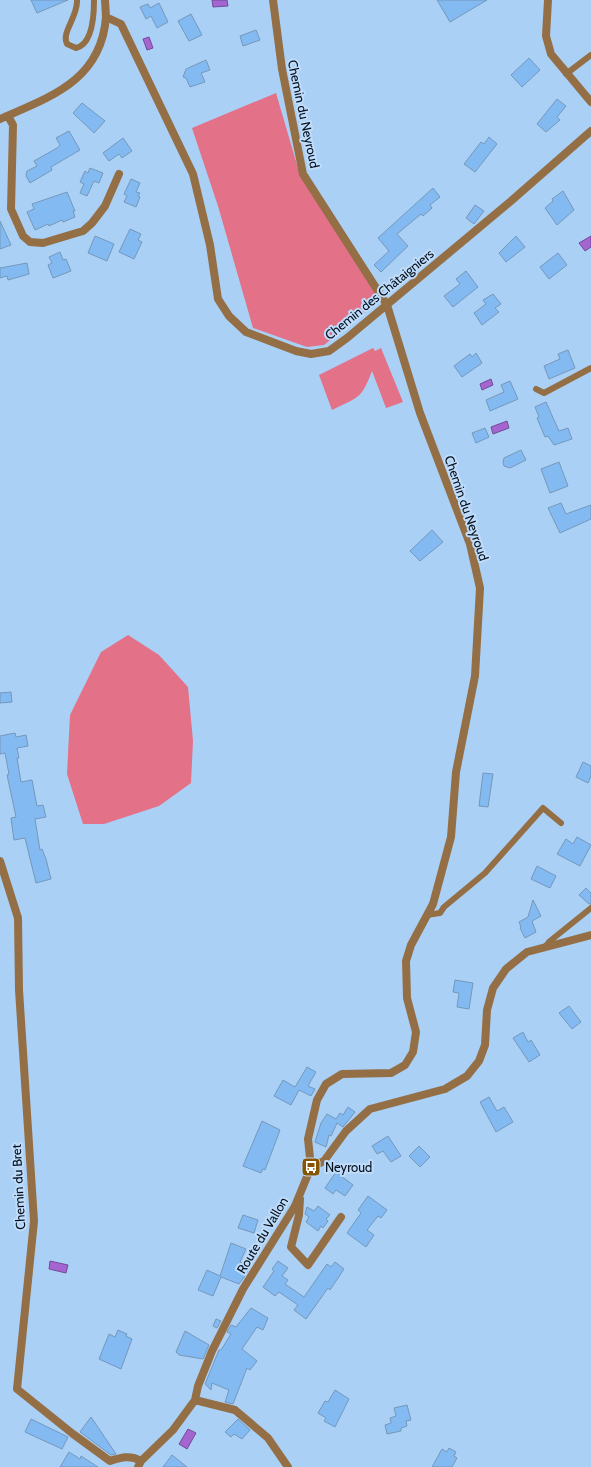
<svg xmlns="http://www.w3.org/2000/svg" width="591" height="1467" font-family="Cabin,sans-serif">
<rect width="100%" height="100%" fill="#abd0f5"/>
<path fill="#e37187" d="M276 93 300 175 380 300 324 345 307 347 253 328 218 206 192 128Z
M373 348 375 351 381 348 403 402 386 408 372 371C361 400 358 397 332 410L319 375Z
M128 635 159 655 188 687 193 741 191 783 159 806 104 824H83L67 774 70 715 101 652Z"/>
<path fill="#a465d0" stroke="#734b99" d="M212 0H227L228 6 213 7Z
M149 37 153 48 147 50 143 39Z
M591 236V247L585 251 579 243Z
M491 379 493 385 482 390 480 384Z
M507 421 509 428 493 434 491 427Z
M50 1261 68 1265 66 1273 49 1269Z
M188 1429 196 1433 187 1449 179 1444Z"/>
<path fill="#83baf2" stroke="#7598bb" d="M31 0H68L37 13Z
M437 0H487L450 22Z
M159 3 168 22 157 28 151 16 146 19 140 7 148 4 150 8Z
M191 14 202 35 189 41 178 21Z
M256 30 260 40 243 46 240 36Z
M529 58 540 70 522 87 511 75Z
M206 60 210 70 201 73 205 82 190 87 186 78 183 77 186 69Z
M557 99 566 106 557 117 560 120 546 132 537 124Z
M82 103 105 121 94 133 73 113Z
M69 131 80 150 51 167 52 170 30 183 26 176 27 171 37 166 34 161 57 148 60 145 56 138Z
M489 137 497 144 475 172 464 164 481 142 484 144Z
M123 138 132 151 122 158 119 154 109 161 103 153Z
M90 168 103 173 99 183 94 181 87 196 80 193 84 184 80 182 85 171 88 173Z
M131 179 140 183 136 192 140 193 138 196 140 197 136 207 124 202 127 196 124 194Z
M433 188 440 197 430 205 432 208 423 216 421 214 397 234 408 246 381 272 374 265 389 251 378 238Z
M563 191 574 210 557 225 545 208 553 201 552 199Z
M67 192 75 211H73L75 217 63 222 62 220 49 226 48 224 35 230 27 212 34 209 32 204Z
M475 205 484 211 474 224 466 218Z
M0 221 11 245 0 249Z
M130 229 141 234 138 240 142 242 134 259 119 252Z
M95 236 114 244 107 261 88 253Z
M516 236 525 247 506 262 499 253Z
M60 252 63 260 66 259 71 271 53 278 48 265 52 263 49 257Z
M558 253 567 265 549 279 540 267Z
M27 263 29 274 8 280 7 276 0 278V268Z
M466 271 478 287 453 307 444 296 460 284 456 279Z
M493 294 501 304 495 308 499 312 482 325 474 313 486 304 483 300Z
M568 350 575 368 549 379 544 366 560 359 558 354Z
M476 353 482 363 462 377 454 366 470 354 472 357Z
M510 381 518 399 490 411 486 400 504 392 501 385Z
M546 402 559 431 568 428 572 439 554 445 548 436 545 437 537 418 539 417 535 407Z
M485 428 489 437 476 443 472 433Z
M521 450 526 460 510 468 504 466 503 462 504 458Z
M559 462 568 486 550 493 541 469Z
M561 503 566 514 591 505V519L560 533 548 508Z
M432 530 443 542 420 561 410 551Z
M11 692 12 702 0 703V693Z
M15 733 16 737 26 735 28 746 17 748 19 758H17L21 782 32 780 37 806 43 805 46 817 35 819 40 850 42 849 46 859 51 879 36 883 25 838 14 840 11 818 16 817 7 775 9 774 5 753 0 754V736Z
M583 762 591 766V776L588 783 576 777Z
M483 773 493 774 488 807 479 806Z
M577 837 591 845 580 866 557 854 566 839 573 844Z
M537 866 556 876 550 888 531 879Z
M586 888 591 893V904H589L579 895Z
M533 900 541 916 532 921 536 932 525 938 520 928 521 927 519 922 528 917Z
M455 980 473 983 469 1009 457 1007 459 993 453 992Z
M569 1006 581 1022 572 1029 559 1013Z
M523 1032 528 1042 531 1040 540 1055 529 1062 513 1038Z
M307 1067 316 1072 308 1086 315 1089 311 1096 299 1090 291 1105 274 1096 283 1080 295 1087Z
M489 1097 497 1111 504 1107 513 1122 496 1132 480 1102Z
M348 1107 355 1112 343 1127 337 1123 331 1136 329 1135 326 1147 315 1142 321 1123 327 1114 336 1119 340 1113 343 1115Z
M262 1121 280 1130 265 1170 263 1169 261 1173 243 1166Z
M388 1136 401 1156 391 1162 383 1151 377 1154 372 1146Z
M419 1146 430 1157 420 1167 409 1156Z
M336 1172 353 1185 345 1196 336 1190 333 1194 325 1188Z
M368 1196 387 1210 381 1218 378 1216 367 1230 374 1235 366 1247 347 1233 361 1213 358 1210Z
M318 1206 330 1215 326 1219 328 1221 323 1228 321 1226 318 1231 306 1222 309 1217 305 1214 307 1207 314 1211Z
M243 1215 258 1220 254 1233 238 1228Z
M231 1243 246 1249 240 1262 251 1266 244 1277 239 1284 221 1277 213 1296 198 1290 207 1270 220 1276Z
M278 1261 288 1268 282 1276 288 1280 285 1284 304 1297 327 1264 331 1267 335 1262 344 1269 330 1290 328 1288 306 1319 294 1310 298 1305 279 1292 275 1296 263 1287 274 1271 272 1269Z
M251 1308 268 1318 263 1330 257 1327 242 1349 257 1361 250 1370 247 1368 233 1404 225 1402 229 1390 212 1383 211 1390 205 1384 219 1350H221L231 1334 227 1332 231 1325 236 1327Z
M216 1319 221 1321 217 1328 213 1326Z
M118 1330 127 1334 126 1336 132 1339 121 1369 99 1359 109 1334 115 1337Z
M185 1331 209 1345 203 1359 179 1355 176 1352Z
M335 1390 349 1399 335 1427 324 1421 326 1418 318 1413 325 1401 328 1402Z
M407 1405 411 1420 406 1421 407 1426 401 1428V1431L387 1434 385 1425 391 1423 390 1418 396 1416 394 1408Z
M91 1417 116 1454 111 1455 80 1432Z
M31 1419 68 1437 62 1449 25 1432Z
M238 1419 250 1430 242 1439 234 1434 231 1437 225 1432Z
M449 1448 456 1452 454 1456 457 1458 452 1467H432L442 1449 447 1452Z
M69 1452 80 1459 81 1456 98 1467H60Z
M172 1455 187 1467H163Z"/>
<g fill="none" stroke-linecap="round" stroke-linejoin="round">
<path stroke="#946f45" stroke-width="6" d="M77 0C78 17 61 32 67 44L76 48C93 44 94 15 94 0
M566 74 591 55
M536 389 544 393 591 368
M427 915 440 913 444 907 485 873 543 808 561 823
M545 947 550 941 591 908"/>
<path stroke="#946f45" stroke-width="8" d="M105 0 106 17 121 24 193 174 210 245 218 299 229 316 246 332 296 351 311 354 329 351 347 338 511 201 591 131
M273 0 282 69 303 174 387 305 420 413 470 544 480 588 475 676 456 772 451 837 433 904 411 945 406 961 407 998 416 1032 413 1052 405 1065 391 1073 342 1074 326 1084 317 1100 308 1139 311 1167
M548 0 546 36 551 54 591 102
M8 116 13 125 11 209 23 236 30 242 43 243 83 231 92 223 105 206 119 174
M0 119C50 97 101 81 106 17
M0 861 18 918 19 990 34 1221 17 1389 73 1434 110 1461C122 1457 131 1455 141 1461
M300 1199 299 1215 291 1247 308 1265 341 1217
M195 1400 235 1410 268 1438 288 1467
M138 1467 141 1461 173 1430 195 1400 198 1386 212 1351 243 1289 295 1206 311 1167 324 1161 346 1131 370 1109 445 1089 467 1076 479 1061 485 1045 487 1010 493 988 506 969 527 952 591 935"/>
</g>
<defs>
<symbol id="bus-square" viewBox="-11 -11 22 22"><rect x="-9" y="-9" width="18" height="18" rx="4" fill="#875400" stroke="#bfdcfa"/><path d="M-5-6H5V4H4V6H2V4H-2V6H-4V4H-5ZM-3.5-4V0h7V-4ZM-3.5 1.2v1.5H-2V1.2ZM2 1.2v1.5H3.5V1.2Z" fill="#fff"/></symbol>
</defs>
<g fill-rule="evenodd">
<use href="#bus-square" x="300" y="1156" width="22" height="22"/>
</g>
<g text-anchor="middle" dominant-baseline="central" stroke-width="4" stroke-linejoin="round" paint-order="stroke">
<g font-size="13" fill="#020d19" stroke="#bfdcfa">
<text transform="translate(304 114) rotate(78)">Chemin du Neyroud</text>
<text transform="translate(379 294) rotate(-39)">Chemin des Châtaigniers</text>
<text transform="translate(467 508) rotate(71)">Chemin du Neyroud</text>
<text transform="translate(18 1187) rotate(-93)">Chemin du Bret</text>
<text transform="translate(262 1235) rotate(-59)">Route du Vallon</text>
</g>
<g font-size="13" fill="#020d19" stroke="#bfdcfa" text-anchor="start">
<text x="325" y="1167">Neyroud</text>
</g>
</g>
</svg>
